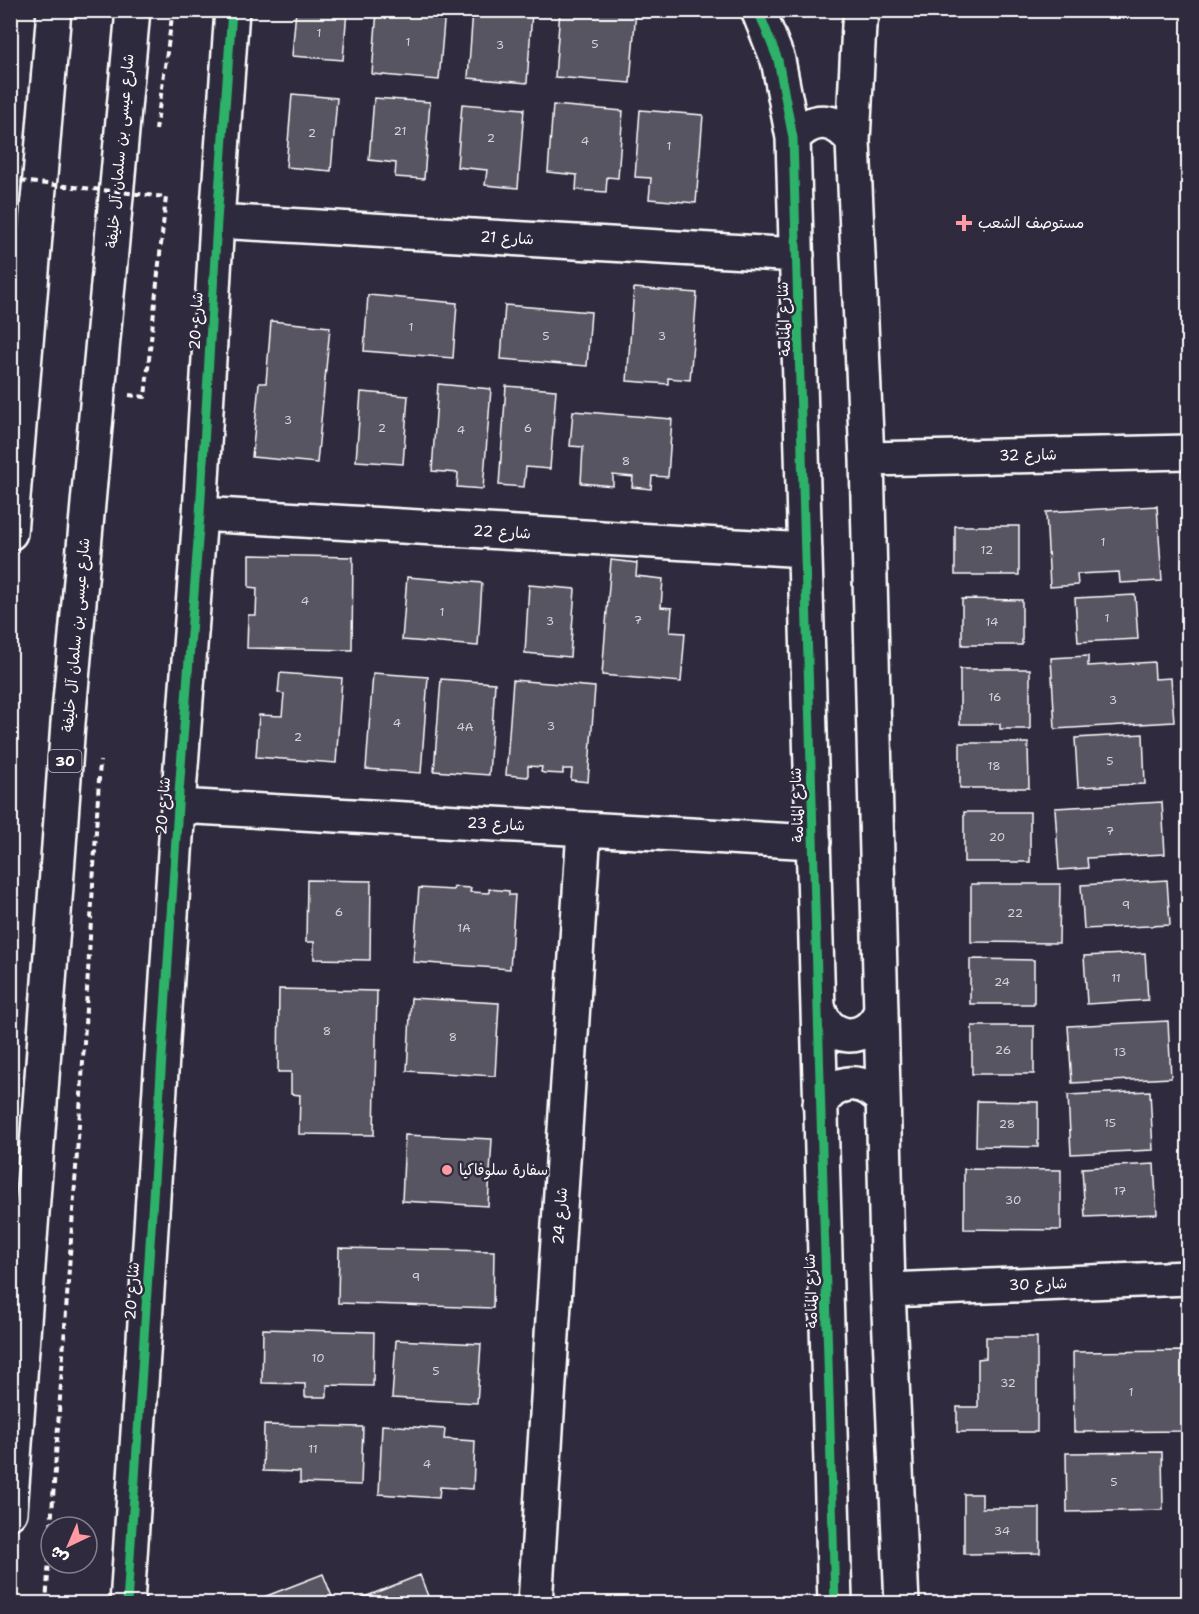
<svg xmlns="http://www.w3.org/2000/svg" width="1199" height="1614" font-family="'Shantell Sans','Playpen Sans Arabic',sans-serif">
<rect width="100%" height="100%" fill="#2f2a3d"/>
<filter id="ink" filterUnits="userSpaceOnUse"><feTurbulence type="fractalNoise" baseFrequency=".0167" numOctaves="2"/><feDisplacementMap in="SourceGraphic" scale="12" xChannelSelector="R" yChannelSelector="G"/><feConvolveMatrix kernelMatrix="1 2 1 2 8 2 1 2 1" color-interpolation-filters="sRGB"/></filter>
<g filter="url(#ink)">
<path fill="#595564" stroke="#fff" stroke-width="1.5" d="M296 10H347L343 60 292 56Z
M377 10H445L439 80 372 74Z
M473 10H531L532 12 527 83 468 78Z
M560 10H636L630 83 555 77Z
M292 94 337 98 331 171 286 167Z
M374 98 430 102 424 179 395 177 396 163 369 160Z
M462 104 524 109 518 188 485 185 487 170 457 167Z
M553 105 623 111 618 178 607 177 606 192 576 190 577 175 548 172Z
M640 110 703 115 696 203 649 199 651 178 635 177Z
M634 288 697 293 690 380 668 378V384L627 381Z
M368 295 457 303 453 358 364 351Z
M505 305 591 312 587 366 501 359Z
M271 321 330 327 317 463 252 457 259 383H266Z
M438 384 491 389 483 489 457 487 458 473 432 471Z
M506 386 556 390 550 469 526 467 524 487 499 485Z
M361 392 408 396 403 464 356 461Z
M573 411 672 419 668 477 652 476 651 489 632 487 633 477 613 475V486L581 483 583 447 570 446Z
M1157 506 1162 581 1120 583 1119 572 1077 574 1078 585 1050 587 1046 512Z
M955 526H1019V575H955Z
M249 555 353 557 352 650 247 648 248 615H256L257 588 249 587Z
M611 560 637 563 636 576 663 579 661 607 672 608 670 632 685 633 681 682 602 675Z
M407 577 482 583 478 646 402 640Z
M529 585 575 589 570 657 525 653Z
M1135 595 1138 639 1078 642 1075 598Z
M962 599 1022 600V645H962Z
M1088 656V666L1154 662 1155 679 1171 678 1174 722 1055 729 1051 658Z
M960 669H1030V729H1000V724H960Z
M280 673 342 678 336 763 256 757 259 715 282 716 284 694 278 693Z
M373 673 428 677 421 773 366 769Z
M441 679 495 683 489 775 434 771Z
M513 680 595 687 588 782 571 780 572 769H563V774L544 773 541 772 542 767 528 766V777L506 775Z
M1143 734 1145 784 1078 787 1075 738Z
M960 743H1028L1029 788H960Z
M1162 802 1165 854 1087 858 1088 868 1059 870 1055 808Z
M964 812H1030V862H964Z
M307 880 371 881 370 960 314 959V942H306Z
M1167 880 1170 925 1084 929 1081 885Z
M971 884H1060L1059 943 971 942Z
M454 887 471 888 470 892 489 893V889L509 891V895H515L510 969 413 962 419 888 453 890Z
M1145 953 1148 1000 1087 1004 1084 956Z
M970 959 1034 960V1004H970Z
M279 989 377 991 374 1135 299 1134 300 1095 291 1094V1072H278Z
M411 998 499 1003 495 1076 407 1071Z
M1168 1021 1171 1078 1072 1083 1068 1026Z
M972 1026H1034V1074H972Z
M1150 1091 1153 1150 1071 1154 1068 1095Z
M977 1101 1038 1102V1147L976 1146Z
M405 1135 492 1139 488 1206 402 1201Z
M1154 1164 1157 1214 1085 1217 1082 1168Z
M964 1169 1061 1170V1230L964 1229Z
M339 1248 494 1251 493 1308 338 1303Z
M263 1329 374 1332 373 1386 327 1385V1397H305V1384L262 1383Z
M986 1337H1037V1432H957V1407H978V1359L986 1358Z
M396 1340 481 1344 477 1403 392 1398Z
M1188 1351V1431L1074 1432 1073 1352Z
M264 1425 363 1427 361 1485 300 1483V1472L263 1471Z
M382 1425 445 1429 444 1439 475 1441 473 1489 440 1487 439 1498 379 1494Z
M1162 1452 1163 1510 1067 1512 1066 1453Z
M964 1494H982V1508H1040V1553L964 1554Z
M323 1574 335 1604H267L264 1597Z
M420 1575 431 1604H364L362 1598Z"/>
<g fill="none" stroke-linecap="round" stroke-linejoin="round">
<defs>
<path id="minor" d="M758 10 778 60 793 138 835 1604
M863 10 859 25 853 141 867 459 888 1290 902 1604
M793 138C813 116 835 117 853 141
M217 221 797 255
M867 459 1188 452
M200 514 805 550
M178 806 814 842
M818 1005C825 1042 868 1046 881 1010
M820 1104C838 1078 863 1077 883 1101
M888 1290 1188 1278
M127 1604 178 806 200 514 217 221 232 10
M535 1604 584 829"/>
<path id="highway" d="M10 533 54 10
M10 1512 68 723 133 10"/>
</defs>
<use href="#minor" stroke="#fff" stroke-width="38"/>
<use href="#highway" stroke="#fff" stroke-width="38"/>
<path stroke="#fff" stroke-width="4" stroke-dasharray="6 4.5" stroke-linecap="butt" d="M156 130 173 10
M129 395 145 397 166 197
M51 1527 81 1096 100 761
M46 1604 51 1528"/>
<use href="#minor" stroke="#2f2a3d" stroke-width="33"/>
<use href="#highway" stroke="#2f2a3d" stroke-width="33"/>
<path stroke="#fff" stroke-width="4" stroke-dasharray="6 4.5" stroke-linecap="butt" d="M10 180 166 197"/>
<defs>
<path id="cycleway" d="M758 10 778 60 793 138 835 1604
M127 1604 178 806 200 514 217 221 232 10"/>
</defs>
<use href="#cycleway" stroke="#2f2a3d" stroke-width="13"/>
<use href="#cycleway" stroke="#2db169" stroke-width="9"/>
</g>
</g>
<g fill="#ff9aa2" stroke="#2f2a3d" stroke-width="2">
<path d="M961 214h6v6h6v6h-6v6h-6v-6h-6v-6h6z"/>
<circle cx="447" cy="1170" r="6"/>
</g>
<g text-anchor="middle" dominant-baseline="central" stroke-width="5" stroke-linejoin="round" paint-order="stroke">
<g font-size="12" fill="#d6d4d8">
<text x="319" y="33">1</text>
<text x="408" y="42">1</text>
<text x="595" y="44">5</text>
<text x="500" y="45">3</text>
<text x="400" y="131">21</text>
<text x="312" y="133">2</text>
<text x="491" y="138">2</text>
<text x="585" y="141">4</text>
<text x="669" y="146">1</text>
<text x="411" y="327">1</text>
<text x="546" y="336">5</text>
<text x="662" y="336">3</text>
<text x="288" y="420">3</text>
<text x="382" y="428">2</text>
<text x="528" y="428">6</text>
<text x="461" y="430">4</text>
<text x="626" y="461">8</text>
<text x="1103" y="542">1</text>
<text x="987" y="550">12</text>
<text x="305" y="601">4</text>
<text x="442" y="612">1</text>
<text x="1107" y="618">1</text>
<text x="638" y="620">7</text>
<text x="550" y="621">3</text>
<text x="992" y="622">14</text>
<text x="995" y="697">16</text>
<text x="1113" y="700">3</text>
<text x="397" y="723">4</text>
<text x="551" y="726">3</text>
<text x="465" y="727">4A</text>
<text x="298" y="737">2</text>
<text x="1110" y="761">5</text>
<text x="994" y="766">18</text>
<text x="1110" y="831">7</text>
<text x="997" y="837">20</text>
<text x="1126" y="905">9</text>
<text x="339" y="912">6</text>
<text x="1015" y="913">22</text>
<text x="464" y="928">1A</text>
<text x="1116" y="978">11</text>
<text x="1002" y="982">24</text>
<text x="327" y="1031">8</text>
<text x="453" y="1037">8</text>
<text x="1003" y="1050">26</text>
<text x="1120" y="1052">13</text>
<text x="1110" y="1123">15</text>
<text x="1007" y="1124">28</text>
<text x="1120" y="1191">17</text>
<text x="1013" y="1200">30</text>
<text x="416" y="1277">9</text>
<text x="318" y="1358">10</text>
<text x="436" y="1371">5</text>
<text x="1008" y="1383">32</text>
<text x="1131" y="1392">1</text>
<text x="313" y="1449">11</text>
<text x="427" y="1464">4</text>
<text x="1114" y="1482">5</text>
<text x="1002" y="1531">34</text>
</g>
<rect fill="#2f2a3d" stroke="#c1bfc5" stroke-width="1.5" x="48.5" y="750" width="33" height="22" rx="4.5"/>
<g font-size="14" font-weight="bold" fill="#fff">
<text x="65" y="761">30</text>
</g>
<g font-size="15" fill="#fff" stroke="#2f2a3d">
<text transform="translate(120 151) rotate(-85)">شارع عيسى بن سلمان آل خليفة</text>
<text transform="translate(507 238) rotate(3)">شارع 21</text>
<text transform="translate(784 319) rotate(-92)">شارع المنامة</text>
<text transform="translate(196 321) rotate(-87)">شارع 20</text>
<text transform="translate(1028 455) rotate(-1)">شارع 32</text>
<text transform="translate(502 532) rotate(3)">شارع 22</text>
<text transform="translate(76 635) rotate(-85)">شارع عيسى بن سلمان آل خليفة</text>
<text transform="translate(797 805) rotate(-92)">شارع المنامة</text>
<text transform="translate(163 806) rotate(-86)">شارع 20</text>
<text transform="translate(496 824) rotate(3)">شارع 23</text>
<text transform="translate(560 1216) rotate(-86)">شارع 24</text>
<text transform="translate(1038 1284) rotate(-2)">شارع 30</text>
<text transform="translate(132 1291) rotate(-86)">شارع 20</text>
<text transform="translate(811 1291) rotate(-92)">شارع المنامة</text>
</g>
<g font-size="15" fill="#fff" stroke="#2f2a3d" text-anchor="start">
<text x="978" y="223">مستوصف الشعب</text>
<text x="459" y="1170">سفارة سلوفاكيا</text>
</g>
</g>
<rect width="1199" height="1614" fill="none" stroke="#2f2a3d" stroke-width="36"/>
<rect x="18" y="18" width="1163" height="1578" fill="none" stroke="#fff" stroke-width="2" filter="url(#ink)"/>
<g transform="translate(69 1545) rotate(224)"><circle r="28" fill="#2f2a3d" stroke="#827f8b" stroke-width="1.5"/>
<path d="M0-4.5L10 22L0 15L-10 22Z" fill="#ff9aa2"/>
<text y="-9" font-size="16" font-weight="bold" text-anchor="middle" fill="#ffffff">ش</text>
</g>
</svg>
